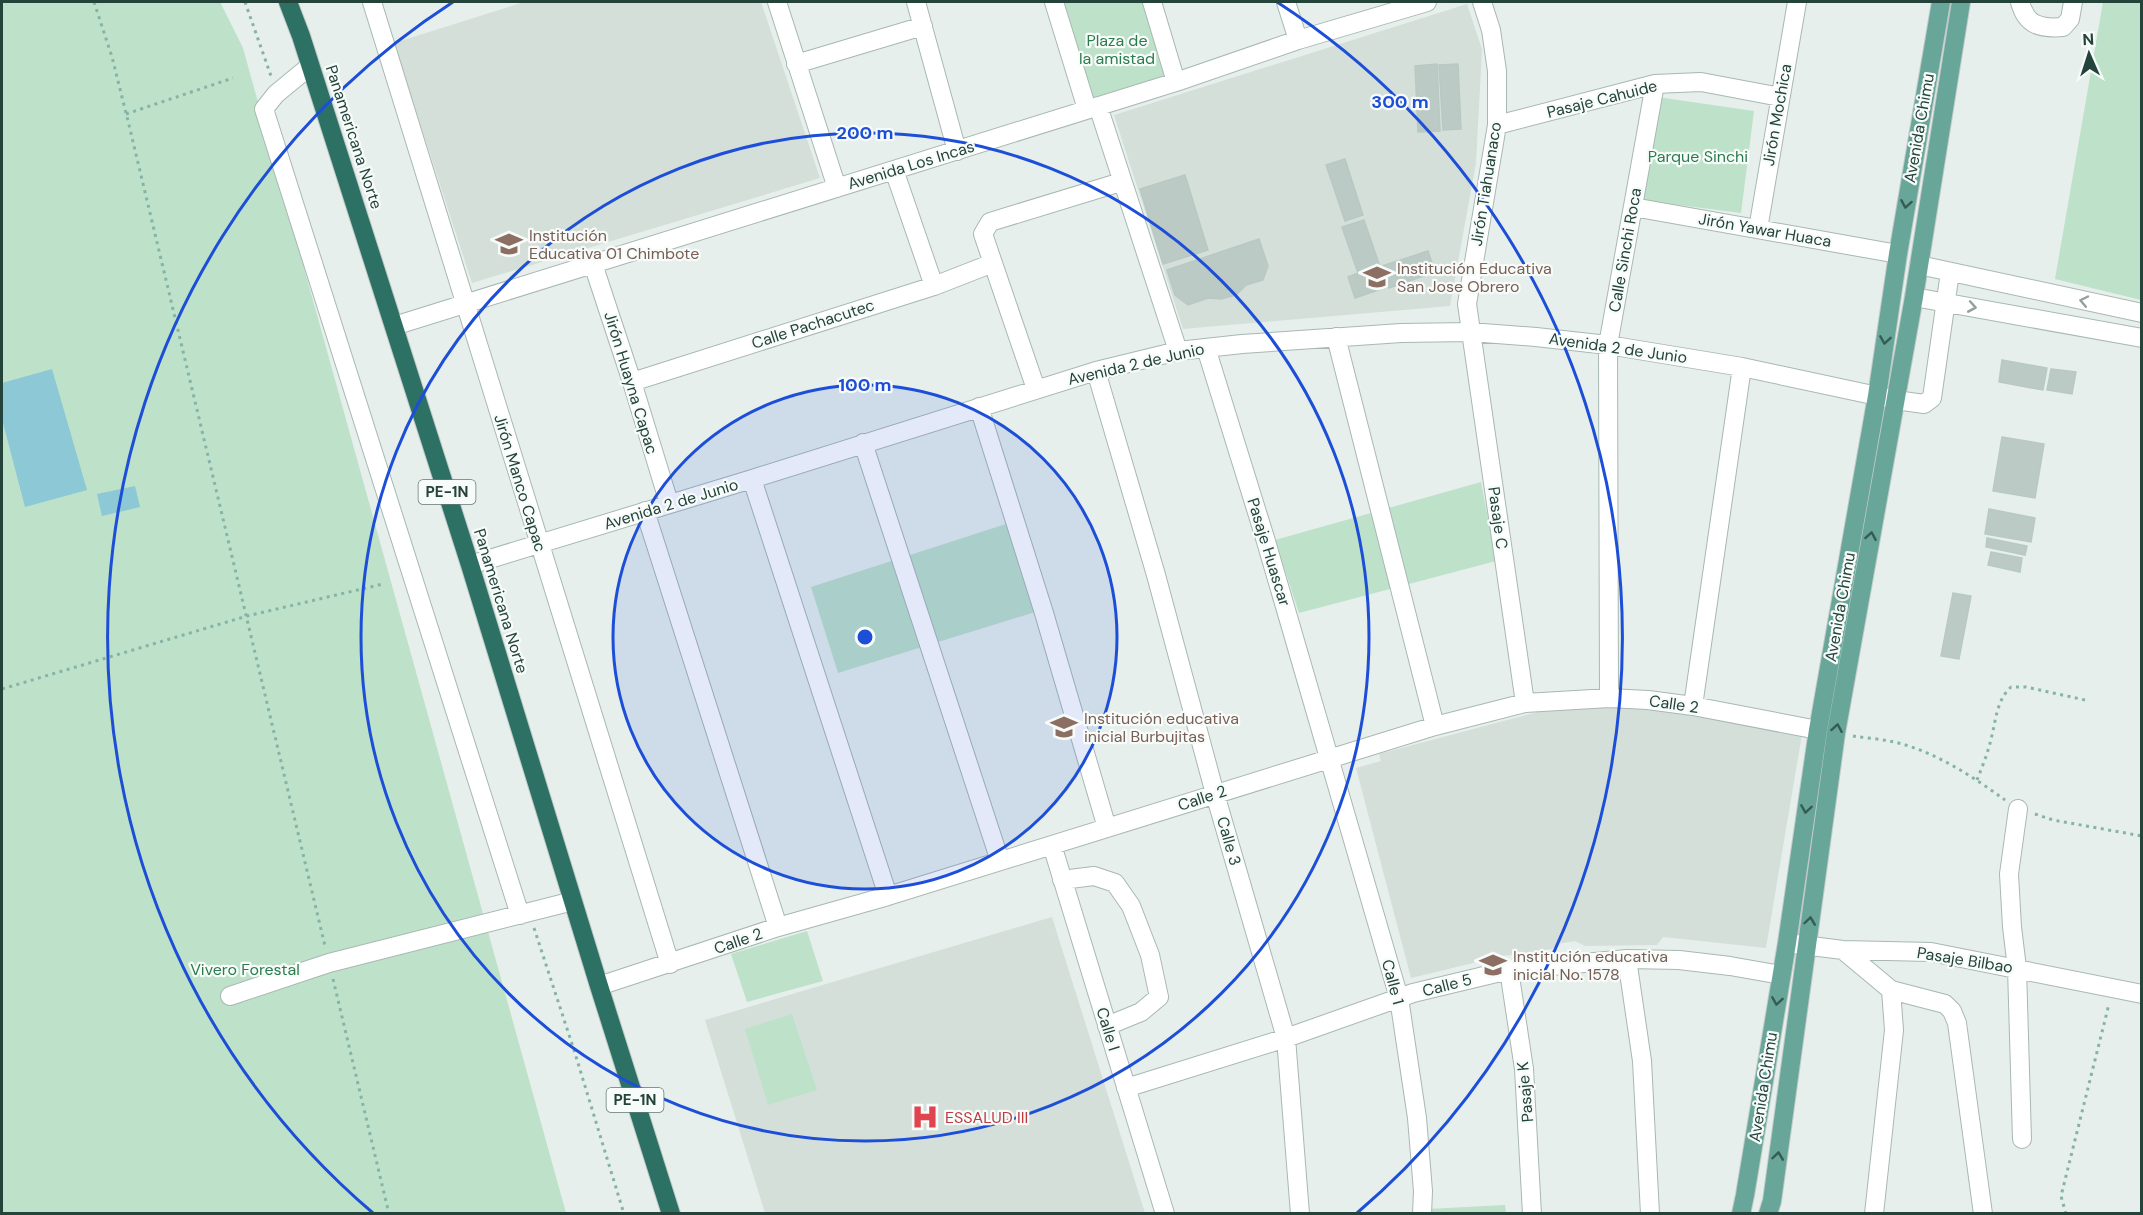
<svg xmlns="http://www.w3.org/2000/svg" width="2143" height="1215" font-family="'DM Sans',sans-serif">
<rect width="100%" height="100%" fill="#e6efeb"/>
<path fill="#d4dfda" d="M524 2H761L820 178 472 283 394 43Z
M1467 4 1482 49 1476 163 1450 306 1183 329 1114 115Z
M1626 707 1704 714 1802 734 1766 948 1663 937 1657 945 1585 946 1575 941 1557 944 1552 949 1502 956 1411 978 1356 768 1381 761 1379 754 1545 710Z
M1052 917 1145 1213H765L705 1020Z"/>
<path fill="#bee1c9" d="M2 2H220L243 48 566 1213 2 1214Z
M1054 2H1151L1176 82 1087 109Z
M2103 2H2141V300L2055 279Z
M1657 97 1754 111 1741 213 1640 200Z
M1481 482 1496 561 1299 613 1275 540Z
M1006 524 1035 612 838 673 811 587Z
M807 931 823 981 747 1002 731 954Z
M792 1014 817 1090 768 1105 745 1029Z
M1505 1205 1506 1213H1428V1209Z"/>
<path fill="#8cc8d6" d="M52 369 87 490 25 507 2 419V383Z
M135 486 140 507 102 516 97 494Z"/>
<path fill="#bbcac4" stroke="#b8c9c3" stroke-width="1.5" d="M1437 64 1440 131 1418 132 1415 66Z
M1458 64 1461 129 1443 130 1439 65Z
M1345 159 1363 215 1345 221 1326 165Z
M1185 175 1208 250 1163 264 1140 189Z
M1364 220 1387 287 1355 298 1348 277 1358 273 1342 227Z
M1259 239 1268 266 1263 280 1246 285 1236 295 1221 299 1208 298 1188 305 1175 295 1167 270Z
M1428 251 1435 272 1389 288 1382 266Z
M2002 360 2047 368 2043 390 1999 382Z
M2051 369 2076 372 2072 394 2047 390Z
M2002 437 2044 444 2035 498 1993 491Z
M1989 509 2035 518 2031 542 1985 534Z
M1987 538 2027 546 2025 555 1986 547Z
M1991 552 2022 558 2020 572 1988 565Z
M1953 593 1971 596 1959 659 1941 656Z"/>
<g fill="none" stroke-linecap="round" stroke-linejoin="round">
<defs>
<path id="minor" d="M372 2 670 964
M777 2 837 188
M916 2 957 151
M1054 2 1087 109
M1152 2 1176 82
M1286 2 1298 40
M1482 2 1491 30 1497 71V125L1467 304 1525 703
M2020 2C2026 25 2040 29 2063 27L2070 19 2073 2
M796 64 923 26
M310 66 276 94 264 109 520 915
M1098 106 1178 351
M1497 125 1655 84 1701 82 1780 97
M894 170 934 286
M1633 207 1898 254
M1758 229 1797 2
M593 264 632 382 669 503
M1919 265 2142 313
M1914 297 2142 338
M394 326 1176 82 1298 40 1427 2
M1336 337 1435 726
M1206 348 1265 538 1399 998 1417 1118 1423 1191 1422 1214
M1096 371 1156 575 1215 794 1286 1038 1300 1214
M632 382 934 286 993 263
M1036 389 983 234 990 222 1121 182
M979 407 1044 613 1107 828
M863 443 1000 861
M752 479 888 896
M645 511 778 927
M470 565 752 479 1096 371 1178 351 1242 344 1401 333 1470 332 1536 337 1608 345 1742 367 1896 400 1924 404 1932 398 1950 272
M1609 698 1608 345 1655 84
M1693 706 1742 367
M2018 809 2009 874 2012 927 2017 968 2022 1139
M1052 845 1165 1214
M1062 880 1094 876 1115 883 1131 906 1150 955 1159 997 1141 1012 1107 1026
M1787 943 1843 950 1931 952 2142 994
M1843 950 1891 990 1894 1030 1874 1214
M1627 959 1642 1061 1650 1214
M1509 970 1524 1069 1532 1214
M599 986 778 927 888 896 1435 726 1525 703 1609 698 1648 700 1693 706 1818 730
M1891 990 1945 1004 1952 1011 1957 1023 1983 1214
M230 996 329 963 573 901
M1126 1088 1286 1038 1413 993 1509 970 1627 959 1679 960 1730 966 1781 975"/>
<path id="major" d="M1741 1214 1745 1195 1787 943 1818 730 1877 396 1898 254 1941 2
M1768 1214 1772 1201 1836 733 1914 297 1961 2"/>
<path id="highway" d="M288 2 301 36 470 565 599 986 671 1214"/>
</defs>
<use href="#minor" stroke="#a8b8b3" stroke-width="20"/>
<use href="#major" stroke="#c1cac8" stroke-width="20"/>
<use href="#highway" stroke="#c1cac8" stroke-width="20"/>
<path stroke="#85b4a7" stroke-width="3" stroke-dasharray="3 4.5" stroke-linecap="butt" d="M94 2 112 57 129 125 325 946
M245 2 271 76
M126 114 233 78
M2 689 247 616 383 584
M1853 736C1866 738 1881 739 1894 742 1934 751 1972 776 2005 800
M1977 780C1982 767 1988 753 1991 739 1996 721 1996 701 2011 687H2026L2085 700
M2035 814 2053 820 2142 836
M534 928 574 1050 624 1214
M333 979 389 1214
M2066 1214 2061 1196 2109 1004"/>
<use href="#minor" stroke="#fff" stroke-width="18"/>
<use href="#major" stroke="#68a699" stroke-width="18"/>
<use href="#highway" stroke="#2d7165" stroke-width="18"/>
</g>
<defs><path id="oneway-chevron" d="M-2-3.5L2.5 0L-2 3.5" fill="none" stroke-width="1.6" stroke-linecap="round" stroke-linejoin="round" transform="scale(1.5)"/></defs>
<g stroke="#345c52">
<use href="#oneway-chevron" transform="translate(1906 204) rotate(100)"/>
<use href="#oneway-chevron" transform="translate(1885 340) rotate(99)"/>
<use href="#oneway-chevron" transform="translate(1871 536) rotate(-80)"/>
<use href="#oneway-chevron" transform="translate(1837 728) rotate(-80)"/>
<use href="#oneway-chevron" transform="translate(1806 809) rotate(99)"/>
<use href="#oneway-chevron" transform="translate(1810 921) rotate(-82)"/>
<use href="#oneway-chevron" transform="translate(1777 1001) rotate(99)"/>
<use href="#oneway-chevron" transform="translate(1778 1156) rotate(-82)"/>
</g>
<g stroke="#91a19d">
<use href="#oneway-chevron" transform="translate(2084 301) rotate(-168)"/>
<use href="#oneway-chevron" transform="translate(1972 307) rotate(10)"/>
</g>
<circle cx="865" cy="637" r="252" fill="#1d4ed8" fill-opacity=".12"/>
<g fill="none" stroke="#1d4ed8" stroke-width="3">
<circle cx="865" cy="637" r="252"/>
<circle cx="865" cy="637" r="504"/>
<path d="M373 1213A757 757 0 0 1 453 2M1277 2A757 757 0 0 1 1357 1213"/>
</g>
<defs>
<symbol id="school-bare" viewBox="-9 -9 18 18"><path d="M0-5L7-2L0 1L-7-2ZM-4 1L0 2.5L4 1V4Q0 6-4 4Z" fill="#8d6e63" stroke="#f7fbf9" stroke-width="2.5" paint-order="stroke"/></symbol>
<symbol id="hospital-bare" viewBox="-9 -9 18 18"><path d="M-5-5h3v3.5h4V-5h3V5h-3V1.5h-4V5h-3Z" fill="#e0444e" stroke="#f7fbf9" stroke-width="2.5" paint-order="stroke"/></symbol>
</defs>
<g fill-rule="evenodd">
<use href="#school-bare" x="490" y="225" width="38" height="38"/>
<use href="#school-bare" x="1358" y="258" width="38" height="38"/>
<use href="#school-bare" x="1045" y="708" width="38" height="38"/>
<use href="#school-bare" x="1474" y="946" width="38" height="38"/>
<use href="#hospital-bare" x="906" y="1098" width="38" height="38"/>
</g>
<g text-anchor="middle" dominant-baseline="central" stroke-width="4.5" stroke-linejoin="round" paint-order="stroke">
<g fill="#f7fbf9" stroke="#637a74" stroke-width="1.5">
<rect x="418.5" y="480" width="57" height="24" rx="4.5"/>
<rect x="606.5" y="1088" width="57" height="24" rx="4.5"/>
</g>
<g font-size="15" font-weight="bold" fill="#23433b">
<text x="447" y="492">PE-1N</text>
<text x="635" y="1100">PE-1N</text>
</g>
<g font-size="16" fill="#2b7c4d" stroke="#f7fbf9">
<text x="1117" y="40">Plaza de<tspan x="1117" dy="18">la amistad</tspan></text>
<text x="1698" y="156">Parque Sinchi</text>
<text x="245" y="969">Vivero Forestal</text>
</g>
<g font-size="16" fill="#23433b" stroke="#f7fbf9">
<text transform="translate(1602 99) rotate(-14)">Pasaje Cahuide</text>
<text transform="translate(1777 115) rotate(-80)">Jirón Mochica</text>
<text transform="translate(1919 128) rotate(-80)">Avenida Chimu</text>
<text transform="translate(354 137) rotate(72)">Panamericana Norte</text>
<text transform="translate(911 165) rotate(-17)">Avenida Los Incas</text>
<text transform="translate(1486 184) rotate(-81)">Jirón Tiahuanaco</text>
<text transform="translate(1765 230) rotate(10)">Jirón Yawar Huaca</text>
<text transform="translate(1625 250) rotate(-80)">Calle Sinchi Roca</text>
<text transform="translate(813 324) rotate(-18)">Calle Pachacutec</text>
<text transform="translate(1618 348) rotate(8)">Avenida 2 de Junio</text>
<text transform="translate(1136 364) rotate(-13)">Avenida 2 de Junio</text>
<text transform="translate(631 383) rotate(73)">Jirón Huayna Capac</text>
<text transform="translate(520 483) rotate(73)">Jirón Manco Capac</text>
<text transform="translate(671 504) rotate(-17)">Avenida 2 de Junio</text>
<text transform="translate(1498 518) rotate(82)">Pasaje C</text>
<text transform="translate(1269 552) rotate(73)">Pasaje Huascar</text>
<text transform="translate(501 601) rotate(73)">Panamericana Norte</text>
<text transform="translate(1840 607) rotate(-80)">Avenida Chimu</text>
<text transform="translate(1674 704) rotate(8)">Calle 2</text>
<text transform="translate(1202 798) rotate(-18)">Calle 2</text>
<text transform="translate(1229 841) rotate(74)">Calle 3</text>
<text transform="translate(738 941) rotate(-19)">Calle 2</text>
<text transform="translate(1965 960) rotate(9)">Pasaje Bilbao</text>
<text transform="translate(1393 982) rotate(75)">Calle 1</text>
<text transform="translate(1447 985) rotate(-14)">Calle 5</text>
<text transform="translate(1108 1029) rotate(73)">Calle I</text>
<text transform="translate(1763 1087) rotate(-81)">Avenida Chimu</text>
<text transform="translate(1525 1092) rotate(-95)">Pasaje K</text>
</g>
<g font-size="16" fill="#785e54" stroke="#f7fbf9" text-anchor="start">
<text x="529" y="235">Institución<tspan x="529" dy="18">Educativa 01 Chimbote</tspan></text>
<text x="1397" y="268">Institución Educativa<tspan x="1397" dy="18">San Jose Obrero</tspan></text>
<text x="1084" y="718">Institución educativa<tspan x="1084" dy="18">inicial Burbujitas</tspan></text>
<text x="1513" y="956">Institución educativa<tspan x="1513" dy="18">inicial No. 1578</tspan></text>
</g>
<g font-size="16" fill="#be3a42" stroke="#f7fbf9" text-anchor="start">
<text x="945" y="1117">ESSALUD III</text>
</g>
</g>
<circle cx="865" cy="637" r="9" fill="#1d4ed8" stroke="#f7fbf9" stroke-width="3"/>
<g font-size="18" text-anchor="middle" font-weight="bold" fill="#1d4ed8" stroke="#f7fbf9" stroke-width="4.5" stroke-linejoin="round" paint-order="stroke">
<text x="1400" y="108">300 m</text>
<text x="865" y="139">200 m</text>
<text x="865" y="391">100 m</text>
</g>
<rect width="2143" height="1215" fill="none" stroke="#23433b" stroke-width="6"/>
<g transform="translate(2089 54) rotate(357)" stroke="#f7fbf9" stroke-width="4.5" paint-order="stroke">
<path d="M0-4.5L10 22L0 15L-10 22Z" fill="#23433b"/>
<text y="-9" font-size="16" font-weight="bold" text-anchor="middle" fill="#23433b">N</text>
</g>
</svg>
